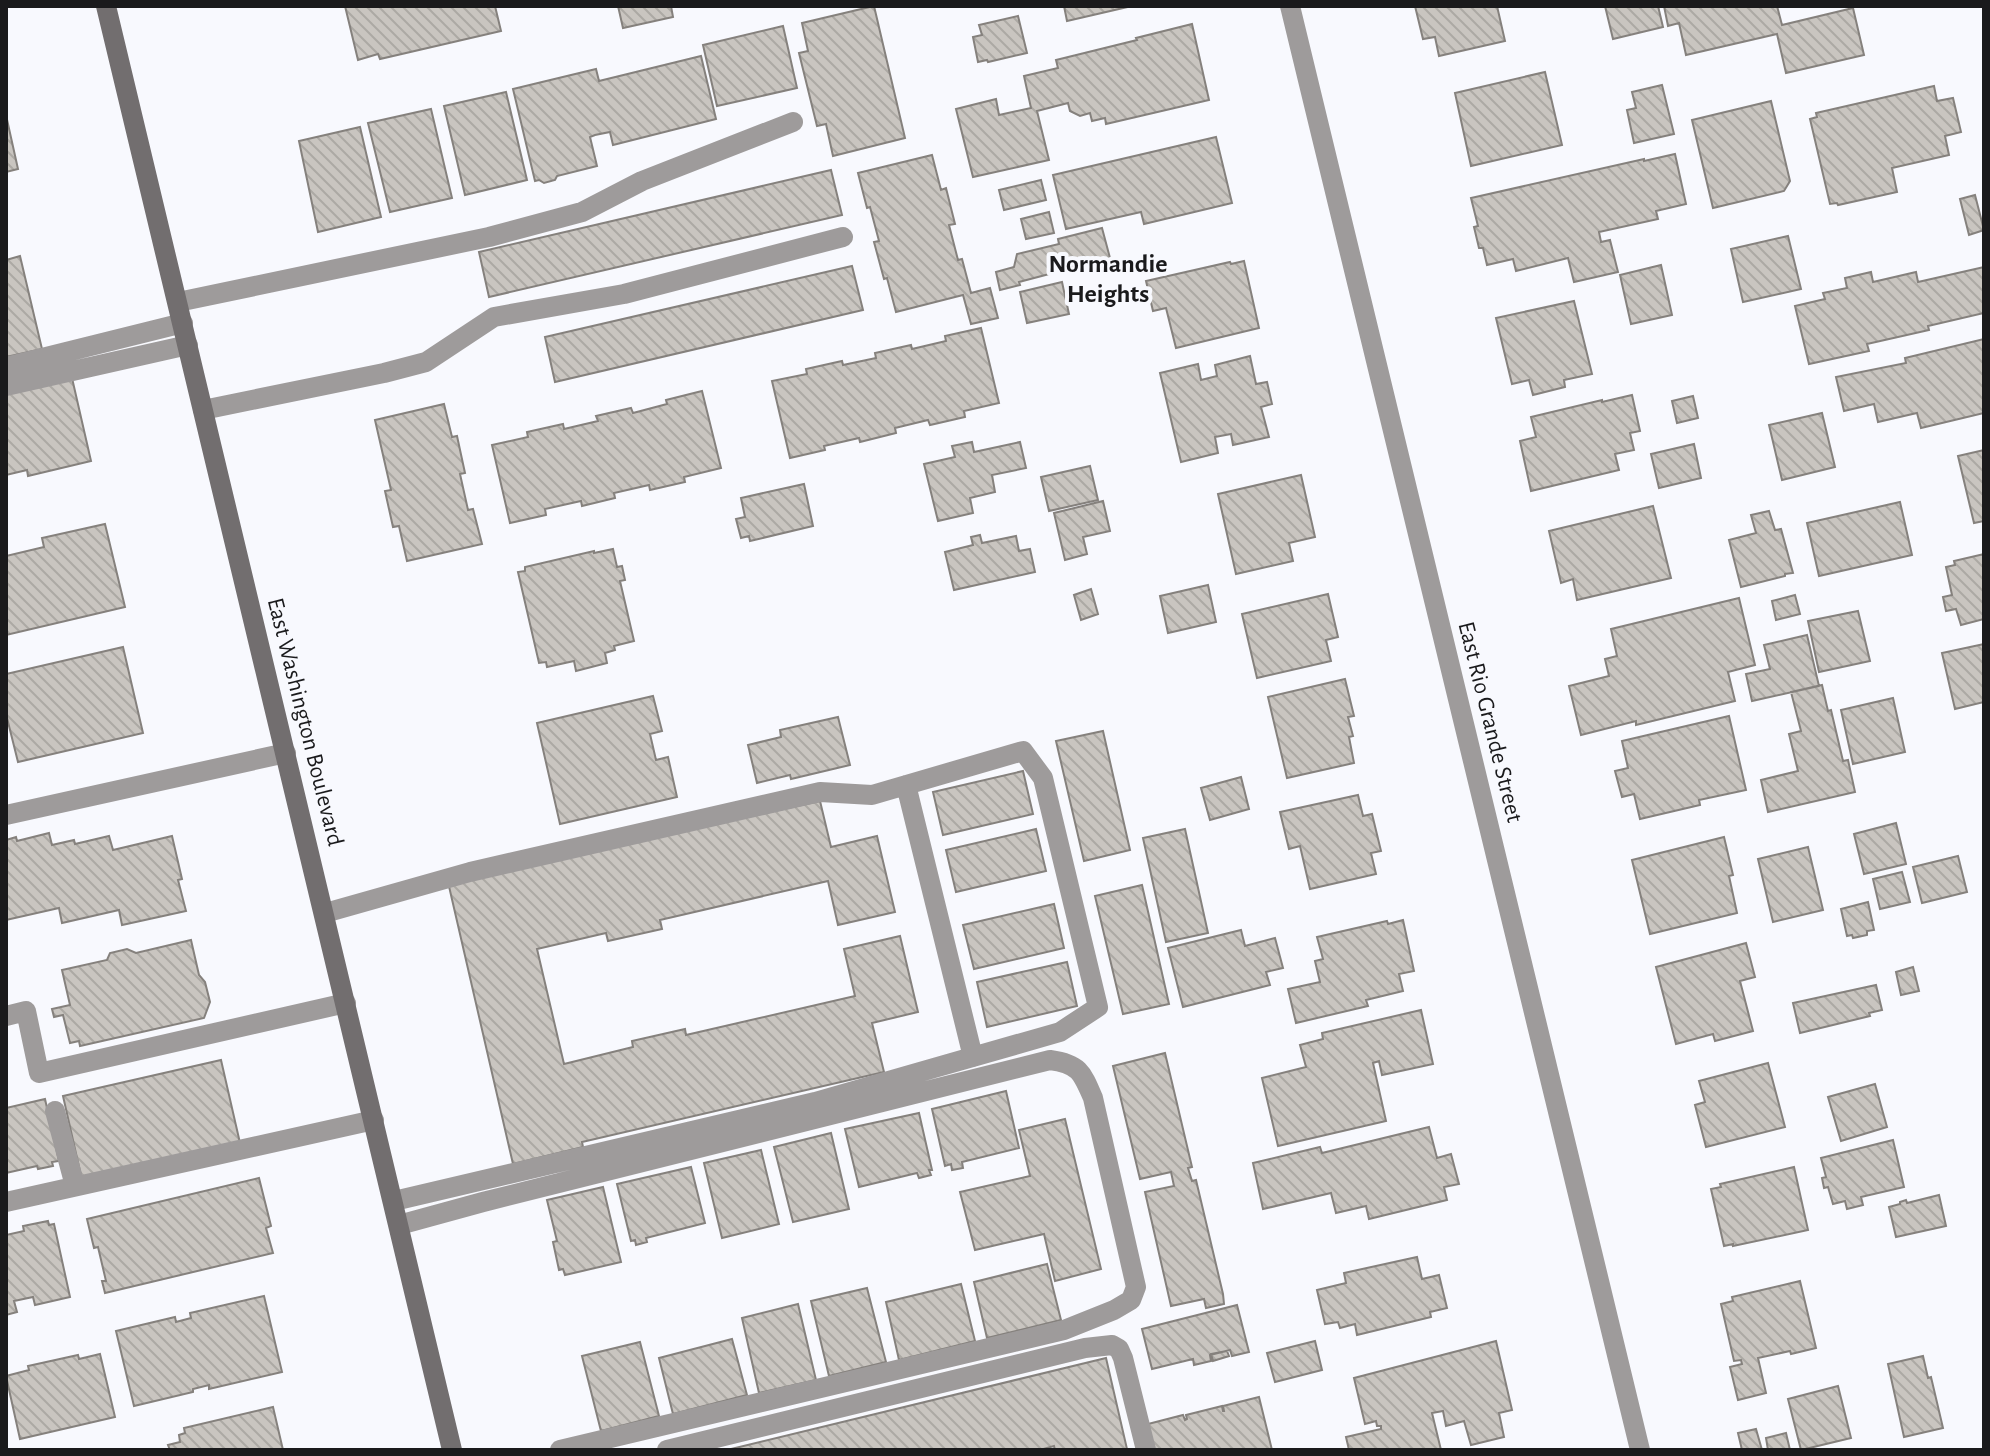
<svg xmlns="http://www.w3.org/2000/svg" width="1990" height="1456" font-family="'Alegreya Sans',sans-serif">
<defs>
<pattern id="building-back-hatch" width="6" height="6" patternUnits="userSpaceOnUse" patternTransform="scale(2)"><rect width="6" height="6" fill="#c9c5c0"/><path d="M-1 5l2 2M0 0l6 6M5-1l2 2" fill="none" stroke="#aca9a4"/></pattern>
</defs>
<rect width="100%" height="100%" fill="#f8f9fe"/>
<path fill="url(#building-back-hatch)" stroke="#85817d" stroke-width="2" d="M345 6H495L501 31 380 59 378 54 358 60Z
M618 6H671L673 17 623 28Z
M874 6 905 138 833 156 826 124 817 126 799 53 808 51 802 23Z
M1064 6H1132L1067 21Z
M1415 6H1497L1505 41 1439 56 1435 37 1423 39Z
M1605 6H1658L1663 27 1613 39Z
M1664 6H1777L1782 25 1853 8 1864 55 1786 73 1777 34 1686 55 1679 23 1668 26Z
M1018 16 1027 53 988 62 987 60 978 62 973 37 982 35 979 25Z
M1192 24 1209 100 1106 124 1105 118 1092 121 1090 113 1080 116 1070 111 1068 103 1037 111 1049 160 973 177 956 109 996 99 999 115 1031 108 1024 76 1058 68 1056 60 1137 40 1136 38Z
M783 26 797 88 717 106 703 45Z
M701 56 716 119 613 145 610 132 595 135 590 137 597 166 557 176 555 180 544 183 539 180 535 181 513 89 596 69 599 81Z
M1545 72 1562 145 1471 166 1455 93Z
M1662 85 1674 134 1634 143 1627 110 1636 108 1632 92Z
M1934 86 1937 101 1953 98 1961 132 1945 136 1949 155 1892 168 1897 192 1838 205 1837 203 1830 204 1810 119 1817 117 1816 113Z
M506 92 527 180 465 195 444 106Z
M1771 101 1790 181 1784 191 1713 208 1692 120Z
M431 109 452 198 390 212 368 123Z
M6 115 18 169 6 172Z
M360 127 381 217 318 232 299 141Z
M1216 137 1232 203 1144 224 1141 212 1066 229 1053 175Z
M1675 154 1686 204 1656 211 1658 219 1599 232 1601 242 1610 240 1618 272 1574 282 1568 258 1516 271 1513 259 1487 265 1483 248H1479L1474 227 1478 226 1471 198 1644 159V161Z
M932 155 941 190 946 188 955 224 949 225 958 260 962 259 971 293 990 288 998 318 971 324 963 295 896 312 887 278 884 279 874 242 879 241 870 207 867 208 858 173Z
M831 170 842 215 489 297 479 252Z
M1041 180 1046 200 1004 210 999 190Z
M1975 195 1984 230 1969 235 1960 199Z
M1049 212 1054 233 1026 239 1021 219Z
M1102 228 1110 258 1019 282 1020 285 1000 290 996 272 1014 267 1017 254 1059 244 1058 239Z
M1788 236 1801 289 1743 302 1731 249Z
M20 256 42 349 6 357V260Z
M1244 261 1259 328 1176 348 1166 308 1153 311 1146 281 1230 262 1231 264Z
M1661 265 1672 315 1631 324 1620 275Z
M852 266 863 310 555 382 545 337Z
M1984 267V313L1928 326 1929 330 1867 344 1869 351 1809 364 1795 306 1825 299 1823 293 1847 288 1845 278 1871 272 1873 282 1916 272 1918 282Z
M1062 282 1069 314 1027 323 1020 292Z
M1574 301 1592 374 1564 380 1565 387 1533 395 1529 380 1512 384 1496 318Z
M981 328 999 403 964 411 965 417 930 425 928 420 895 428 896 433 860 442 859 438 824 446 825 450 790 458 772 381 807 374 806 369 842 361 843 365 876 358 875 353 911 345 912 349 946 341 945 336Z
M1984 339V413L1921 428 1917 413 1878 422 1874 404 1844 411 1836 377 1906 363 1905 358Z
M1250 356 1256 384 1267 382 1272 404 1261 407 1269 437 1233 445 1231 434 1215 437 1218 453 1181 462 1160 373 1198 364 1201 380 1217 376 1215 365Z
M72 378 91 461 28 476 27 470 6 475V394Z
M702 391 721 468 684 477 685 482 650 490 649 485 614 493 615 498 582 506 581 501 545 509 546 515 510 523 492 445 528 437 527 432 563 424 564 429 598 421 596 416 631 408 633 413 667 404 666 400Z
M1632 395 1640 431 1630 433 1634 450 1615 454 1619 470 1531 491 1520 441 1536 437 1531 417 1602 400V402Z
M1693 396 1698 418 1677 423 1672 401Z
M444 404 452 437 457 436 465 473 460 474 468 510 473 509 482 544 407 561 399 526 393 527 385 491 391 490 375 420Z
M1822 413 1835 467 1782 480 1769 425Z
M972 442 974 452 1020 442 1026 468 992 475 995 492 970 498 973 513 938 521 924 464 955 457 952 446Z
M1694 444 1701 478 1659 488 1651 454Z
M1984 450V521L1974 523 1958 456Z
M1090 466 1098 500 1049 511 1041 477Z
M1301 475 1315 537 1289 543 1293 561 1236 574 1218 494Z
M804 484 813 526 750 541 749 536 741 538 736 519 745 517 741 498Z
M1103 501 1110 531 1083 537 1087 554 1065 560 1054 513Z
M1900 502 1912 555 1819 576 1807 523Z
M1653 506 1671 578 1577 600 1573 579 1561 583 1549 531Z
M1769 511 1775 530 1781 529 1793 573 1785 574V576L1741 587 1729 540 1756 533 1751 515Z
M105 524 125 607 6 635V556L44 547 42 538Z
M980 535 982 543 1016 536 1019 551 1030 549 1035 572 954 590 945 552 973 545 971 537Z
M613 549 617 567 622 566 625 580 620 581 634 641 614 646 615 650 605 653 607 663 576 671 574 661 547 667 546 662 539 663 518 572 525 571V567L594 551V553Z
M1984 554V619L1961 625 1956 609 1946 611 1943 597 1952 595 1946 567 1955 565 1954 561Z
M1208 585 1216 622 1168 633 1160 596Z
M1091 589 1098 614 1081 620 1074 595Z
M1328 594 1338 637 1326 640 1331 661 1257 678 1242 614Z
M1795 595 1800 614 1776 620 1772 601Z
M1739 598 1755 665 1728 672 1735 701 1636 725V721L1581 735 1569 686 1609 676 1605 659 1617 656 1611 629Z
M1858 611 1870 661 1819 672 1808 621Z
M1807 635 1819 686 1752 701 1746 674 1770 669 1764 645Z
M1984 644V702L1955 709 1942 653Z
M123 647 143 733 18 762 6 714V674Z
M1345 679 1354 716 1348 717 1353 736 1349 737 1354 763 1287 778 1268 697Z
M1822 685 1828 711 1831 710 1843 761 1848 760 1855 792 1768 812 1761 780 1798 771 1789 734 1801 731 1791 692Z
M653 696 662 731 650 734 656 760 668 757 677 797 560 824 537 723Z
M1893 698 1905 752 1853 764 1841 710Z
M1729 716 1746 790 1699 800 1700 805 1640 819 1634 794 1622 797 1615 771 1628 768 1622 741Z
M838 717 850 765 791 779 790 775 757 783 748 745 781 737 780 730Z
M1103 731 1130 850 1084 861 1056 741Z
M1023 771 1033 814 943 835 933 792Z
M1241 777 1249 809 1210 820 1201 788Z
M1358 795 1363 816 1372 814 1381 851 1371 853 1376 874 1310 889 1300 846 1289 849 1280 812Z
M820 801 831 847 877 836 895 912 838 925 828 881 660 920 662 929 608 941 606 933 537 949 564 1064 633 1047 632 1041 685 1029 686 1035 855 996 844 949 900 936 918 1012 872 1023 884 1072 582 1142 583 1147 513 1164 448 882Z
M1896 823 1906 864 1864 874 1854 834Z
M1036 829 1046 871 956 892 946 850Z
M1185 829 1208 933 1166 942 1143 838Z
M49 833 52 845 74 840 75 844 109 836 113 850 172 836 182 879 178 880 186 911 122 925 119 910 62 923 59 908 6 920V840L16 837 17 841Z
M1724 837 1733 875 1729 876 1737 913 1650 934 1632 860Z
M1808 847 1823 910 1773 922 1758 859Z
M1958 856 1967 892 1922 903 1913 867Z
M1902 872 1910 902 1880 909 1873 879Z
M1142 885 1169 1004 1123 1014 1095 896Z
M1868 902 1874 930 1867 931V935L1853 938 1852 935 1847 936 1841 909Z
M1054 904 1064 948 974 969 963 925Z
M1403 920 1414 971 1399 974 1403 991 1366 1000 1368 1006 1296 1023 1288 989 1320 982 1315 961 1323 959 1317 937 1387 921 1388 924Z
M1241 930 1245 946 1275 938 1283 968 1266 972 1270 985 1183 1007 1168 948Z
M191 940 199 975 205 982 210 1002 204 1018 80 1046 79 1041 70 1043 63 1015 54 1017 52 1009 70 1005 62 970 107 960 110 953 127 949 136 953Z
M1746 943 1755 977 1740 981 1753 1031 1715 1041 1713 1034 1676 1044 1656 967Z
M1067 962 1077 1006 987 1027 977 982Z
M1913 967 1919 991 1901 995 1896 972Z
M1876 985 1882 1010 1869 1013 1870 1016 1800 1033 1793 1003Z
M1421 1010 1433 1064 1382 1075 1379 1061 1373 1063 1386 1121 1278 1146 1262 1078 1306 1067 1300 1045 1323 1039 1322 1033Z
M1165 1053 1192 1167 1188 1168 1192 1181 1196 1180 1223 1294 1224 1304 1206 1308 1204 1299 1171 1306 1145 1192 1174 1186 1171 1172 1140 1179 1113 1066Z
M221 1060 240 1143 82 1180 63 1096Z
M1768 1063 1785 1127 1706 1147 1695 1105 1705 1102 1699 1081Z
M1875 1084 1887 1127 1841 1141 1828 1097Z
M1006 1091 1019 1148 962 1162 963 1168 952 1170 951 1164 945 1166 932 1109Z
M45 1099 59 1161 52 1162 53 1166 38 1169 37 1166 6 1173V1108Z
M919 1113 932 1170H929L931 1175 919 1178 917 1173 859 1187 845 1129Z
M1065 1119 1101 1269 1055 1281 1044 1234 975 1250 960 1192 1030 1176 1019 1130Z
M1429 1127 1437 1158 1451 1154 1459 1184 1444 1187 1447 1200 1369 1219 1366 1206 1336 1213 1331 1193 1263 1209 1253 1163 1320 1147 1322 1153Z
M831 1133 849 1209 793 1222 774 1147Z
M1893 1140 1904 1187 1861 1197 1863 1205 1847 1209 1845 1201 1833 1204 1828 1187 1824 1188 1822 1178 1826 1177 1821 1158Z
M761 1150 779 1224 722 1238 704 1163Z
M691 1167 705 1223 646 1238 647 1242 636 1245 635 1240 631 1241 617 1184Z
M1794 1167 1808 1230 1733 1246V1244L1724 1246 1711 1189 1721 1187 1720 1184Z
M259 1178 271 1226 266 1228 273 1253 105 1293 102 1281H106L98 1247 94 1248 87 1219Z
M603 1187 621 1262 565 1275 563 1269 559 1270 553 1242 557 1241 547 1200Z
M1939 1195 1946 1226 1896 1237 1889 1207 1900 1204V1202L1906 1200 1907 1203Z
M48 1221 49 1225 54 1224 70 1297 35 1305 33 1297 14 1301 17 1312 6 1315V1235L24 1231 23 1226Z
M1417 1257 1422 1279 1439 1275 1447 1308 1430 1312 1431 1317 1357 1335 1355 1324 1340 1328 1338 1322 1325 1324 1317 1290 1346 1283 1344 1273Z
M1047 1264 1061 1320 987 1338 974 1282Z
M1800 1281 1816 1348 1791 1354 1790 1351 1758 1358 1766 1393 1738 1400 1730 1367 1742 1364 1741 1360 1734 1361 1721 1304 1733 1301 1732 1297Z
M961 1284 975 1341 899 1360 886 1302Z
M867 1288 886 1362 829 1376 811 1301Z
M264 1296 282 1372 209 1389V1385L193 1389V1392L134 1406 116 1331 175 1317 176 1322 191 1318 190 1313Z
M798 1304 816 1380 759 1393 742 1318Z
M1237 1305 1249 1352 1232 1356 1230 1350 1210 1355 1211 1361 1194 1365 1193 1359 1152 1369 1142 1329Z
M732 1339 747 1395 673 1414 659 1358Z
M1315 1341 1322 1370 1275 1382 1267 1353Z
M1496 1341 1512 1410 1499 1413 1504 1437 1471 1445 1464 1421 1446 1426 1443 1411 1432 1413 1441 1450H1349L1346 1437 1381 1429V1426H1377L1376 1421 1365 1424 1354 1378Z
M640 1342 659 1416 601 1431 582 1356Z
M1227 1351 1229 1356 1213 1361 1211 1354Z
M100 1354 115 1417 20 1439 6 1376 29 1370 28 1366 78 1355 79 1359Z
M1923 1356 1928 1378 1931 1377 1943 1428 1904 1437 1888 1364Z
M1106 1358 1127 1449 1055 1450 1054 1446 1040 1450H727Z
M1838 1386 1851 1438 1801 1450 1788 1399Z
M1259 1397 1272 1450H1152L1148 1424 1183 1415 1185 1420 1187 1419 1186 1415 1222 1406 1223 1411H1224L1223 1406Z
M273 1407 283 1450H170L168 1445 180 1442 179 1435 185 1433 184 1428Z
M1756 1429 1762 1450H1742L1738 1433Z
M1786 1433 1790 1450H1768L1766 1438Z"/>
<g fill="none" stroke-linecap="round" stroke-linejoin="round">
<path stroke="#9e9b9b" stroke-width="20" d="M178 302 489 237 582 212 642 181 793 122
M6 367 183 323
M6 386 188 345
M203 410 384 373 426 362 494 317 624 294 843 237
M906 785 973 1057
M6 815 286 753
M325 913 470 872 820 792 872 795 1023 751 1043 778 1098 1007 1060 1032 815 1102 394 1201
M6 1016 26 1011 39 1073 346 1003
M55 1111 75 1186
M6 1202 374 1120
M399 1225 483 1202 1050 1060C1079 1064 1082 1072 1093 1098L1136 1287 1131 1300 1114 1310 1064 1330 560 1450
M667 1450 1085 1348 1112 1345 1119 1349 1123 1358 1146 1450"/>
<path stroke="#9e9b9b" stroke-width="20" d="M1290 6 1640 1450"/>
<path stroke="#726e6f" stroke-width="20" d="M106 6 452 1450"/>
</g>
<g text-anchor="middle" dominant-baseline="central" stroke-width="8" stroke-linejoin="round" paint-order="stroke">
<g font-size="24" fill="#1a1a1c" stroke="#f8f9fe">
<text transform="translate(305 722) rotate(76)">East Washington Boulevard</text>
<text transform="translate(1490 722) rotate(76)">East Rio Grande Street</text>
</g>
<g font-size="26" font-weight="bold" fill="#1a1a1c" stroke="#f8f9fe">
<text x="1108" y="264">Normandie<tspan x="1108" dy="30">Heights</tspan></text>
</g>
</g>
<rect width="1990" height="1456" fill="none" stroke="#1a1a1c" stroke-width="16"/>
</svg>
